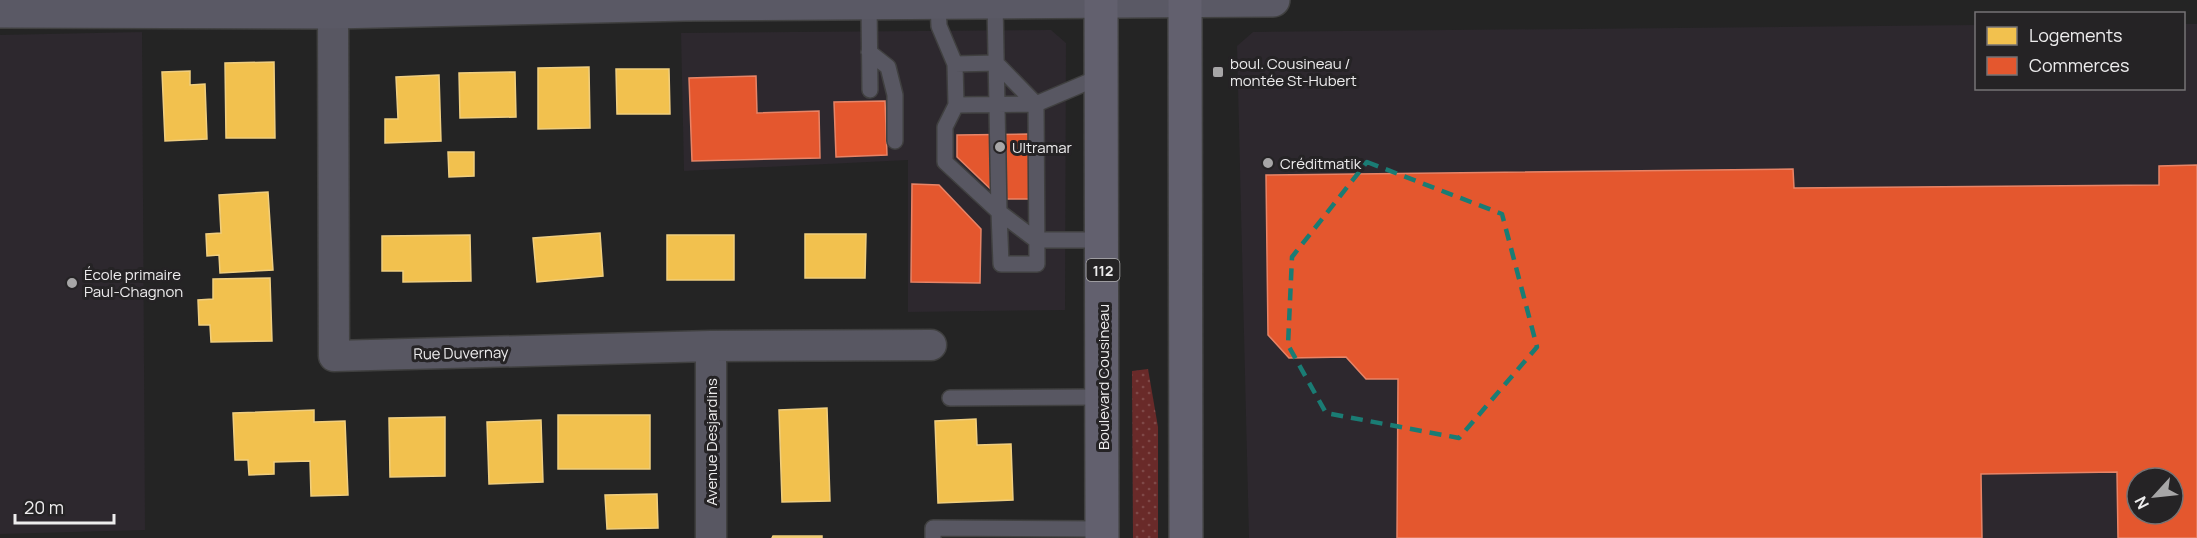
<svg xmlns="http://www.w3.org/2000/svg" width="2197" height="538" font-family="Manrope,sans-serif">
<defs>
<pattern id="grass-dots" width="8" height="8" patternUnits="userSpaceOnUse" patternTransform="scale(1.5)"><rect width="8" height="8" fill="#692a29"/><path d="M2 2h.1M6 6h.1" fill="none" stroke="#7f4948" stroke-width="1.8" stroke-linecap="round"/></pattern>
</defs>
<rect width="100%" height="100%" fill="#242424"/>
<path fill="#2d282e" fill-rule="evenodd" d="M2184 24H2197V538H1249L1237 46 1253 32 1976 25V88H2184ZM2137 478H2173V514H2137Z
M1051 30 1066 43 1065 310 908 312V160L684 171 681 33Z
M142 32 145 530 0 534V35Z"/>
<path fill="url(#grass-dots)" d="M1148 369 1158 427V538H1133L1132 371Z"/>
<path fill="#f2c14e" stroke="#f0ce7e" stroke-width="1.5" d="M274 62 275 138H226L225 63Z
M589 67 590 128 538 129V68Z
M616 69H669L670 114H617Z
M190 71V85L205 84 207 139 165 141 162 72Z
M515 72 516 117 460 118 459 73Z
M439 75 441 141 385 143V119H398L396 77Z
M448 152H474V176L449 177Z
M268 192 273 270 220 273 219 255 207 256 206 234 221 233 219 195Z
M600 233 603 276 537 282 533 238Z
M805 234H866L865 278H805Z
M470 235 471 281 403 282V271H382V236Z
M667 235H734V280H667Z
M270 278 272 341 211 342 210 325H199L198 300 213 299V279Z
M827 408 830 501 782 502 779 410Z
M314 410V422L345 421 348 495 311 496 310 461 274 462V474L249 475 248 460H235L233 413Z
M558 415H650V469H558Z
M445 417V476L390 477 389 418Z
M976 419 977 445 1011 444 1013 500 938 503 935 421Z
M541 420 543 482 489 484 487 422Z
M657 494 658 528 607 529 605 495Z
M773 536H822V538H772Z"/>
<path fill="#e4572e" stroke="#e78467" stroke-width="1.5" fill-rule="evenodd" d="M756 76 757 113 819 111 820 158 692 161 689 78Z
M885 101 887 155 836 157 834 102Z
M1029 134V199H1001L957 157V135Z
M2197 165V538H2118L2117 472 1981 474 1982 538H1397L1398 379H1366L1346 357 1289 358 1268 335 1266 175 1793 169 1794 188 2159 185V166ZM2137 478H2173V514H2137Z
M912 184 939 185 981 229 980 283 911 282Z"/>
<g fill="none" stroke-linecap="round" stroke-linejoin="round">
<defs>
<path id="lane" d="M995 3 999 212 1036 240H1102
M869 4 870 90
M938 4 939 26 955 64 956 105 1036 104 1102 76
M869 52 888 67 895 95V141
M955 64 996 63 1036 104 1037 264H1001L999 212 945 162V127L956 105
M950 398 1103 397
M933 538V528L1102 529"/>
<path id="street" d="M333 12 334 356 711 346 931 345
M711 346V538"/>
<path id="secondary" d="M0 11 333 12 686 4 1273 0"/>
<path id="primary" d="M1101 0 1102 538
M1185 0 1186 538"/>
</defs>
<use href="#lane" stroke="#404040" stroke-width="18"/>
<use href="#street" stroke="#404040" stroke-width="33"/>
<use href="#secondary" stroke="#404040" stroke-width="36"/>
<use href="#primary" stroke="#404040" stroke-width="36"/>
<use href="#lane" stroke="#585762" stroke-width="15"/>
<use href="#street" stroke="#585762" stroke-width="30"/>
<use href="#secondary" stroke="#5a5965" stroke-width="33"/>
<use href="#primary" stroke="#62606e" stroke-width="33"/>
</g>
<path fill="none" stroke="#1a7c74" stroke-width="4.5" stroke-dasharray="12 8" stroke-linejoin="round" d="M1367 162 1502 214 1537 347 1459 438 1326 413 1288 345 1292 257Z"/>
<g fill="#a7a6a7" stroke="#252325" stroke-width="2">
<rect x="1212" y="66" width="12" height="12" rx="3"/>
<circle cx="1000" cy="147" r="6"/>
<circle cx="1268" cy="163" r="6"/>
<circle cx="72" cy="283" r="6"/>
</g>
<g text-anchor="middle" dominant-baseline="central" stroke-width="6" stroke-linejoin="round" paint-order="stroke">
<rect fill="#252325" stroke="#b1b0b1" stroke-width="1.5" x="1086.5" y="259" width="33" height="22" rx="4.5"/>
<g font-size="14" font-weight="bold" fill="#edeced">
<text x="1103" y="270">112</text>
</g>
<g font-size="15" fill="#edeced" stroke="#252325" text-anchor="start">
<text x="1230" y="63">boul. Cousineau /<tspan x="1230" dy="17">montée St-Hubert</tspan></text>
<text x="1012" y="147">Ultramar</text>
<text x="1280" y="163">Créditmatik</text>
<text x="84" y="274">École primaire<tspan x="84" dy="17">Paul-Chagnon</tspan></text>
</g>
<g font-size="15" fill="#edeced" stroke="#252325">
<text transform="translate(461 353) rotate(-1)">Rue Duvernay</text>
<text transform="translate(1103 377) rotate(-90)">Boulevard Cousineau</text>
<text transform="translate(711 442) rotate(-90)">Avenue Desjardins</text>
</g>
</g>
<rect x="1975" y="12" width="210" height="78" fill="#252325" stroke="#757375" stroke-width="1.5"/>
<rect x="1987" y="27" width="30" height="18" fill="#f2c14e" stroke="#757375" stroke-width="1.5"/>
<text x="2029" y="42" font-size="18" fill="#edeced">Logements</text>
<rect x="1987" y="57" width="30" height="18" fill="#e4572e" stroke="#757375" stroke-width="1.5"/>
<text x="2029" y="72" font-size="18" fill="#edeced">Commerces</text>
<g transform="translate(2155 496) rotate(243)"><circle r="28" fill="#252325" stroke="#757375" stroke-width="1.5"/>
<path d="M0-4.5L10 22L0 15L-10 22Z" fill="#a7a6a7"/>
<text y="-9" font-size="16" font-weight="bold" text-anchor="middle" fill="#edeced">N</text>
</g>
<path d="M15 514v9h99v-9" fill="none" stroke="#edeced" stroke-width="3"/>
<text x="24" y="514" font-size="18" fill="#edeced" stroke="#252325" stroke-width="4.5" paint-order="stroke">20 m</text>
</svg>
